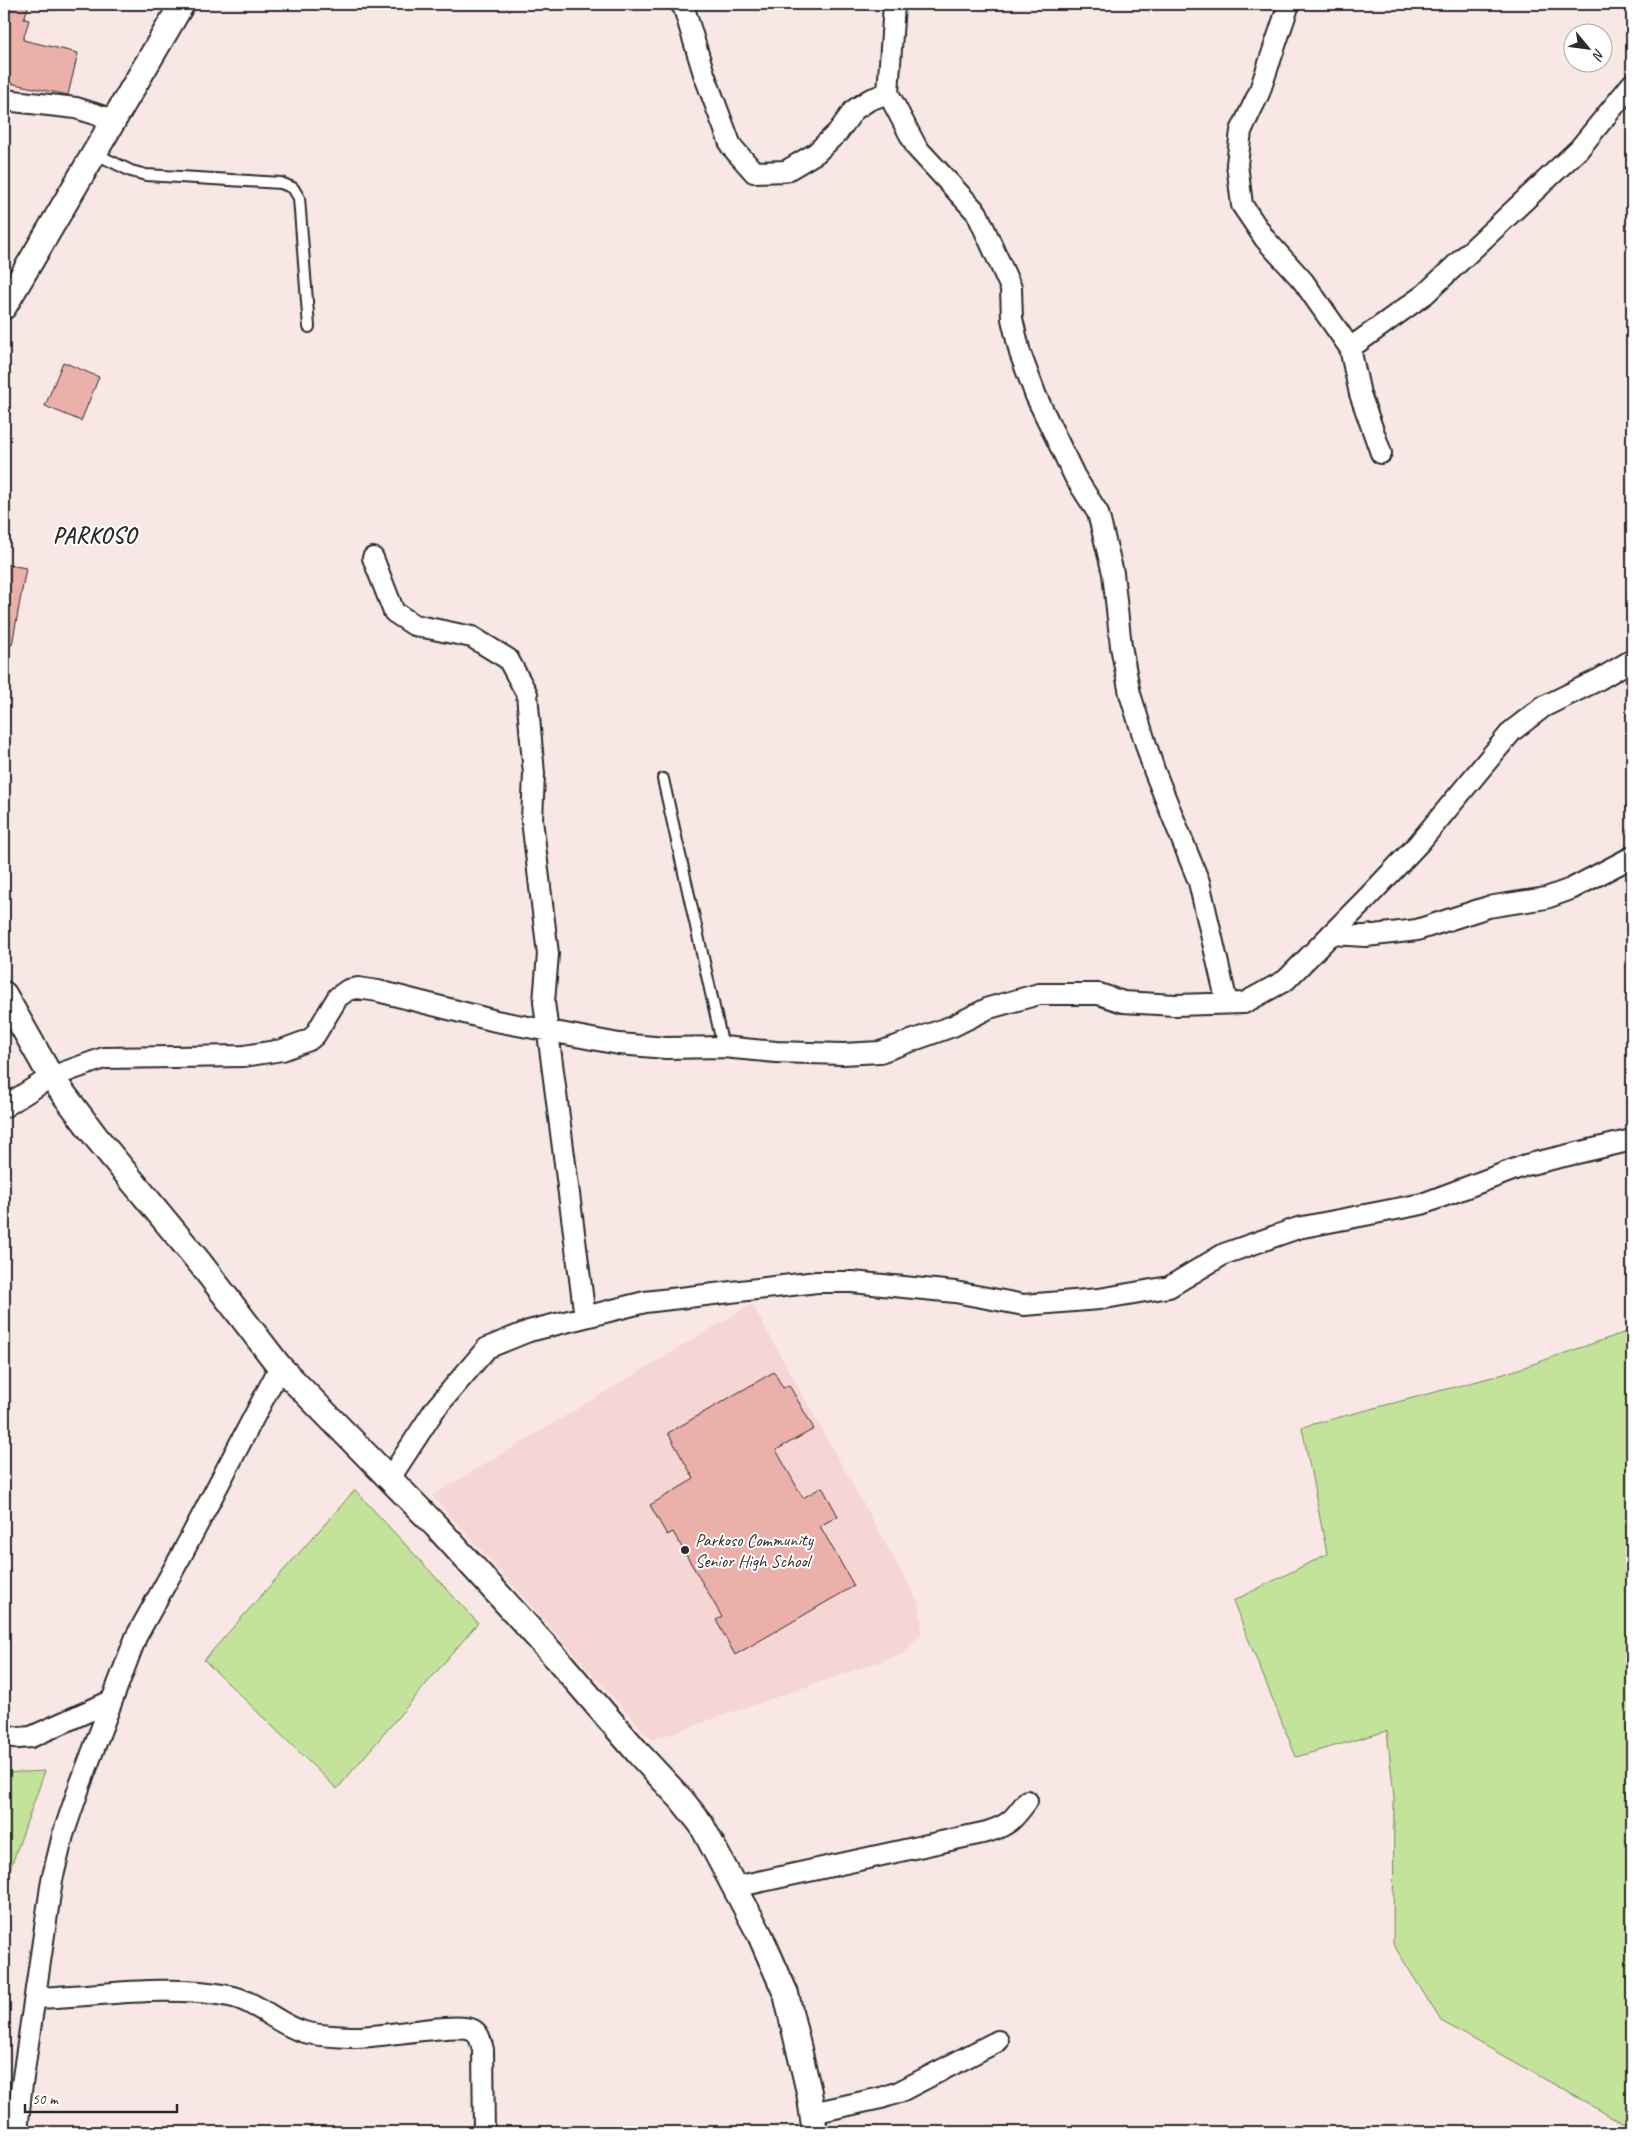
<svg xmlns="http://www.w3.org/2000/svg" width="1636" height="2136" font-family="Caveat,sans-serif">
<rect width="100%" height="100%" fill="#f9e7e6"/>
<filter id="ink" filterUnits="userSpaceOnUse"><feTurbulence type="fractalNoise" baseFrequency=".02" numOctaves="2"/><feDisplacementMap in="SourceGraphic" scale="10" xChannelSelector="R" yChannelSelector="G"/><feConvolveMatrix kernelMatrix="1 2 1 2 8 2 1 2 1" color-interpolation-filters="sRGB"/></filter>
<g filter="url(#ink)">
<path fill="#f5d6d4" d="M752 1304 919 1604 922 1632 904 1653 652 1740 432 1496Z"/>
<path fill="#c3e29a" stroke="#778662" d="M1632 1330V2128L1441 2021 1393 1944 1394 1797 1387 1731 1296 1757 1233 1601 1327 1554 1302 1427 1504 1374Z
M355 1490 478 1623 337 1789 204 1660Z
M45 1771 7 1878 4 1893V1773Z"/>
<path fill="#ebb0aa" stroke="#2b2b2b" d="M4 4H29L24 19 29 20 23 40 78 53 68 95 4 82Z
M63 362 99 377 81 421 45 406Z
M4 564 26 568 12 645 4 644Z
M774 1372 783 1388 789 1385 814 1429 776 1450 803 1498 822 1487 838 1516 820 1526 854 1586 735 1655 716 1620 722 1617 673 1532 667 1535 650 1505 694 1479 668 1433Z"/>
<g fill="none" stroke-linecap="round" stroke-linejoin="round">
<defs>
<path id="service" d="M94 153 131 171 146 175 281 183 293 188 299 198 309 327
M663 779 723 1047"/>
<path id="minor" d="M681 4 684 8 704 74 731 146 754 172 786 171 816 153 838 132 854 110 869 100 888 93 917 148 977 213 1011 288 1012 319 1020 353 1036 396 1075 477 1098 513 1113 573 1121 646 1130 694 1154 770 1199 882 1227 1003
M1289 4 1259 93 1241 131 1237 164 1242 205 1265 239 1303 281 1350 348 1360 394 1381 453
M888 93 894 4
M4 100 76 108 114 120
M1350 348 1425 294 1579 149 1632 84
M373 558 394 612 414 625 472 637 508 659 527 694 534 774 532 820 548 954 544 1002 585 1317
M1331 934 1366 936 1417 930 1488 907 1546 898 1571 889 1632 857
M4 1107 51 1077 104 1058 244 1056 282 1050 309 1040 315 1035 338 997 348 990 358 988 378 991 496 1021 619 1044 666 1048 723 1047 776 1052 843 1054 880 1052 953 1026 989 1008 1039 994H1099L1123 1002 1175 1005 1244 1003 1286 980 1368 897 1419 843 1512 731 1543 707 1598 680 1632 660
M390 1478 435 1409 487 1348 529 1331 645 1302 817 1282H852L955 1292 1024 1305 1099 1299 1169 1287 1224 1254 1298 1228 1422 1204 1526 1165 1632 1140
M4 1735 19 1738 31 1737 111 1701
M735 1887 987 1832C1009 1825 1013 1820 1027 1801
M36 1998C100 1996 166 1984 229 1996 257 2001 278 2025 304 2032 318 2036 335 2036 349 2037 376 2039 457 2021 473 2030 480 2034 481 2043 483 2050L484 2132
M812 2113 881 2098 899 2092 998 2041
M17 2132 21 2091 52 1880 63 1835 80 1785 136 1637 181 1556 280 1367"/>
<path id="tertiary" d="M4 307 182 4
M4 994 51 1077 96 1137 200 1263 280 1367 436 1526 559 1661 639 1754 681 1799 701 1824 760 1935 786 1994 809 2092 815 2132"/>
</defs>
<use href="#service" stroke="#2b2b2b" stroke-width="14"/>
<use href="#minor" stroke="#2b2b2b" stroke-width="24"/>
<use href="#tertiary" stroke="#2b2b2b" stroke-width="28"/>
<use href="#service" stroke="#fff" stroke-width="10"/>
<use href="#minor" stroke="#fff" stroke-width="20"/>
<use href="#tertiary" stroke="#fff" stroke-width="24"/>
</g>
</g>
<circle fill="#2b2b2b" stroke="#fff" stroke-width="2" cx="685" cy="1550" r="5"/>
<g text-anchor="middle" dominant-baseline="central" stroke-width="4" stroke-linejoin="round" paint-order="stroke">
<g font-size="18" fill="#2b2b2b" stroke="#fff" text-anchor="start">
<text x="695" y="1540">Parkoso Community<tspan x="695" dy="21">Senior High School</tspan></text>
</g>
<g font-size="22" font-weight="bold" letter-spacing="1" fill="#2b2b2b" stroke="#fff">
<text x="95" y="536">PARKOSO</text>
</g>
</g>
<rect width="1636" height="2136" fill="none" stroke="#fff" stroke-width="20"/>
<rect x="10" y="10" width="1616" height="2116" fill="none" stroke="#2b2b2b" stroke-width="2" filter="url(#ink)"/>
<g transform="translate(1588 48) rotate(119)"><circle r="24" fill="#ffffff" stroke="#aaaaaa"/>
<path d="M0-4L9 19L0 12L-9 19Z" fill="#2b2b2b"/>
<text y="-8" font-size="14" font-weight="bold" text-anchor="middle" fill="#2b2b2b">N</text>
</g>
<path d="M25 2104v8h152v-8" fill="none" stroke="#2b2b2b" stroke-width="2.5"/>
<text x="32" y="2104" font-size="15" fill="#2b2b2b" stroke="#ffffff" stroke-width="4" paint-order="stroke">50 m</text>
</svg>
